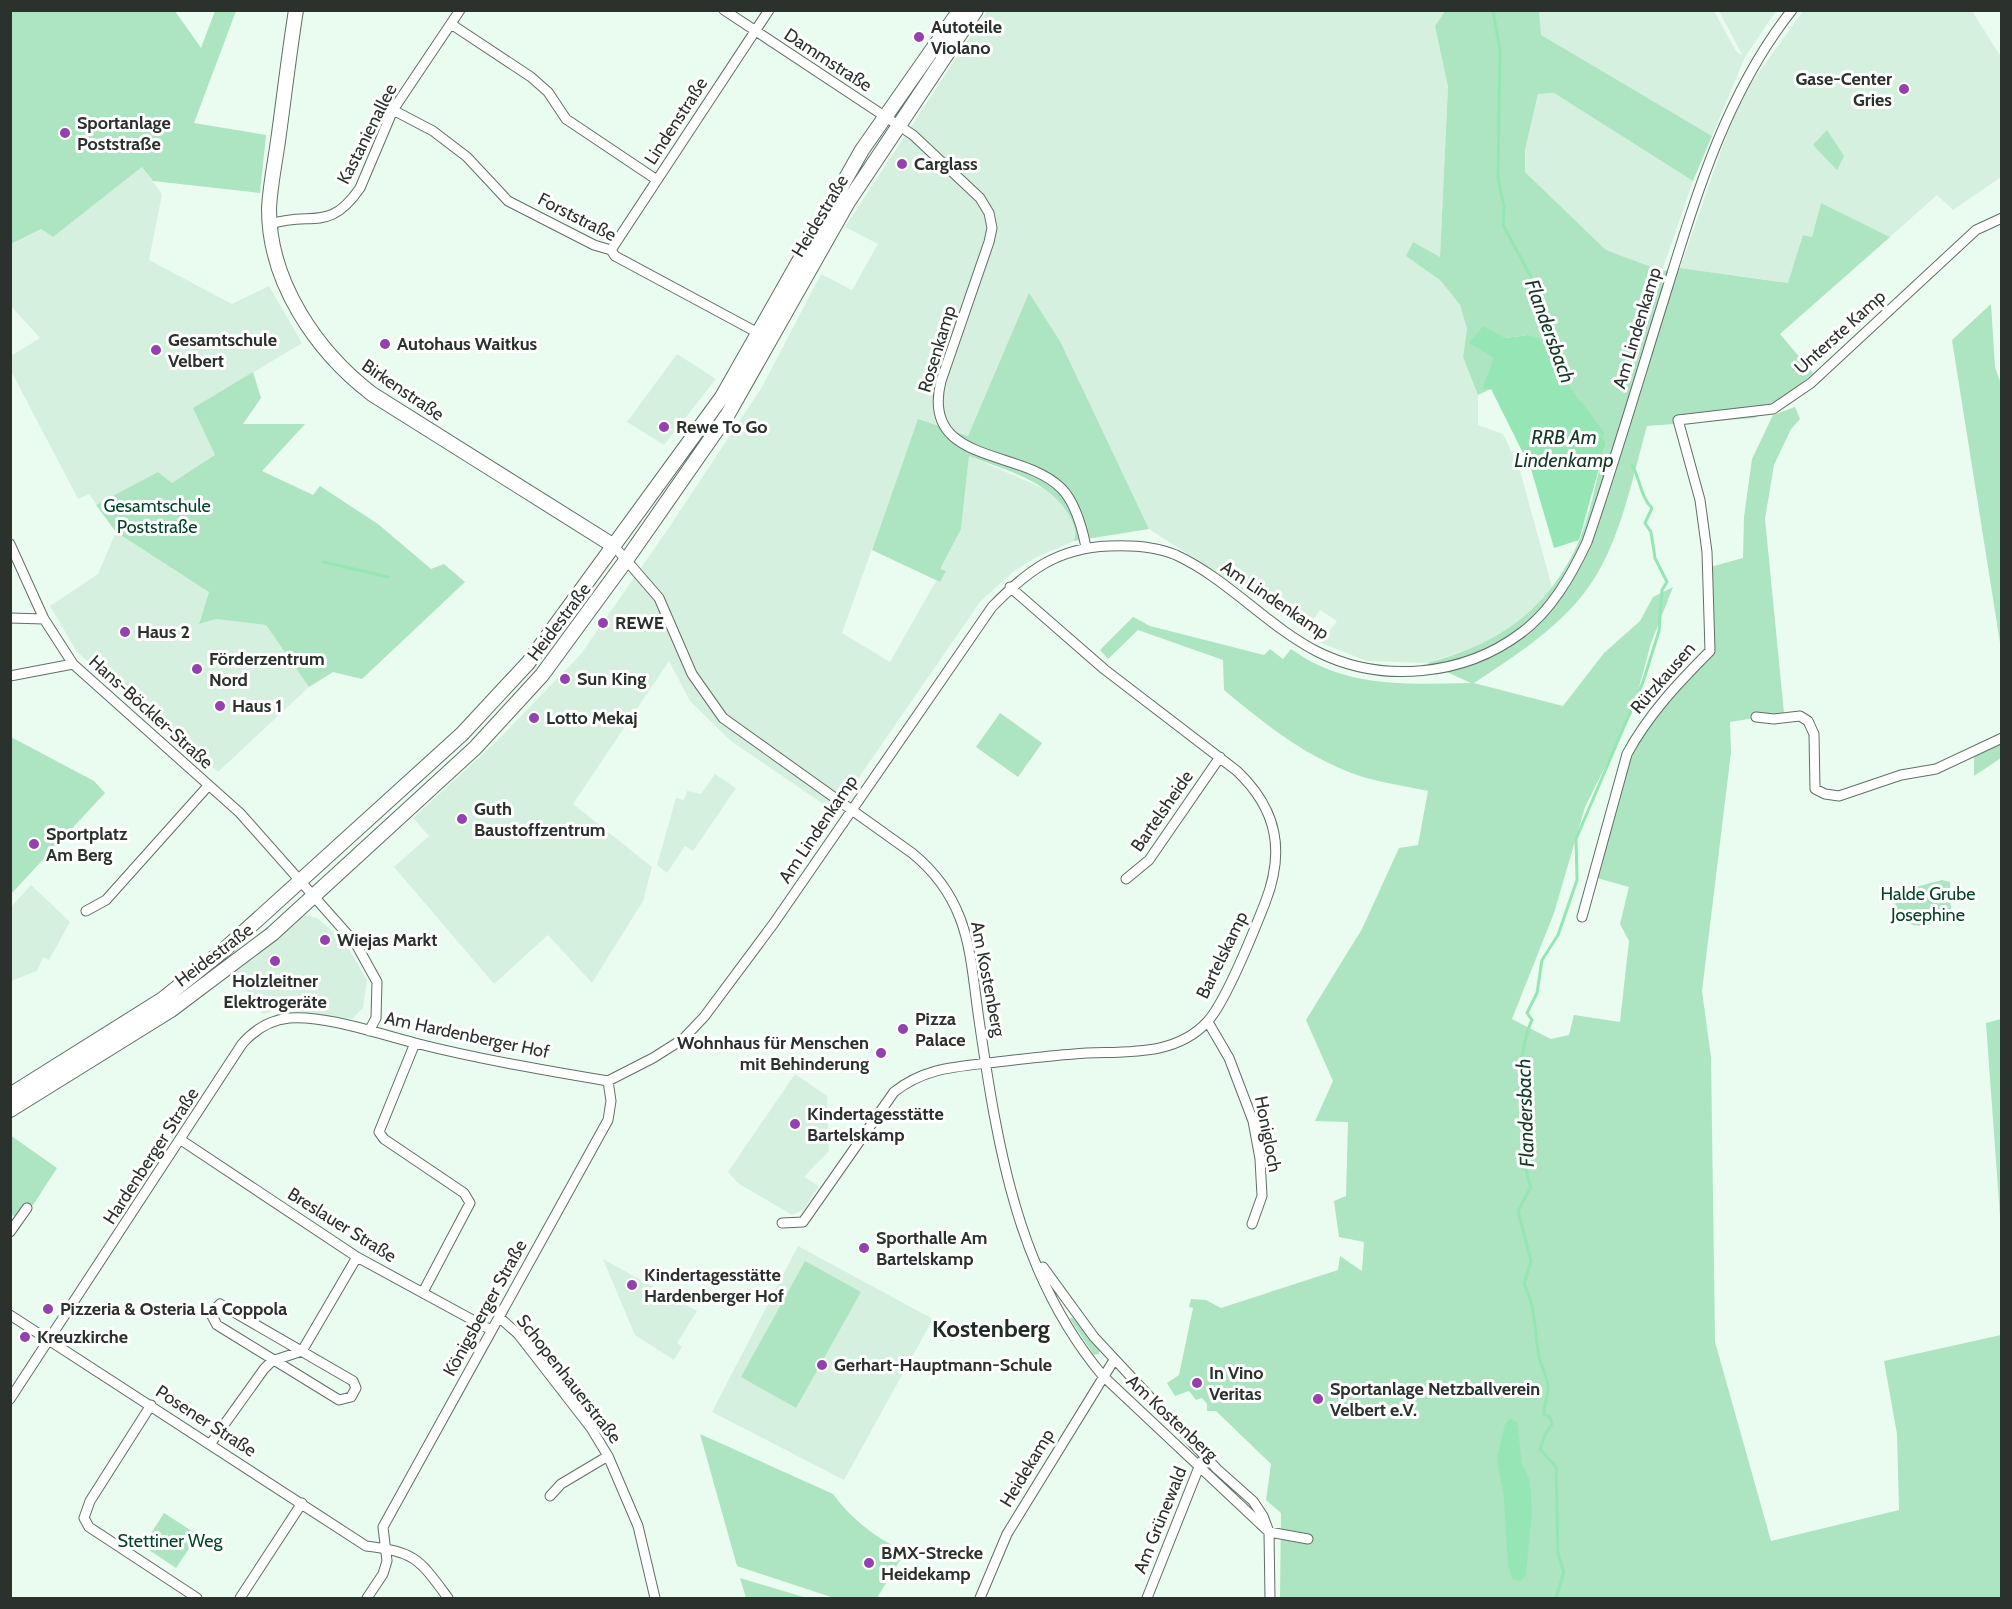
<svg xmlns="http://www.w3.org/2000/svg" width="2012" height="1609" font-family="Cabin,sans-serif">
<rect width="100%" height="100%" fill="#eafcef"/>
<path fill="#d6f0df" d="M987 11H1445L1435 26 1448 87 1440 258 1406 256 1441 281 1460 305 1467 329 1463 357 1478 395V425L1503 434 1519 467 1552 587 1541 602 1515 624 1485 644 1427 663 1367 661 1321 643 1337 621 1320 610 1306 630 1149 529 1060 341 1029 294 968 436 918 420 842 633 890 662 936 581 940 582 945 571 939 569 961 529 969 456 1054 493 1066 509 1075 527 1077 534 1074 541 1037 557 1014 571 980 602 835 812 731 741 690 701 669 661 573 804 652 867 643 901 592 983 548 935 494 984 394 867 429 836 413 818 496 742 581 654 670 526 762 387 821 274 852 290 878 244 845 227Z
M1539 11H1714L1736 51 1743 56 1719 11H1776L1745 57 1712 136 1540 35Z
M1803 11H1972L2001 57V177L1953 210 1937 195 1890 237 1821 203 1812 237 1803 235 1789 283 1680 268 1730 125 1745 92Z
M1554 93 1693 181 1662 271 1606 250 1525 172V150L1538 94Z
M142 167 162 194 149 260 232 304 269 286 302 343 194 408 215 455 209 592 199 623 216 619 266 625 309 687 218 772 77 652 50 606 98 574 116 532 89 494 78 499 11 371V356L40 338 11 306V244L41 229 53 237Z
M677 354 716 379 664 445 627 422Z
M715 774 736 788 693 851 685 846 667 873 657 865 676 798 684 800 687 791 701 794Z
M31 885 70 922 49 960 43 957 37 971 11 981V907Z
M305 915 317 918 331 930 350 951 367 980 363 1008 352 1019 280 1009 263 1014 233 973Z
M795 1074 827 1096 829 1151 804 1177 819 1186 803 1210 792 1215 738 1183 728 1172Z
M798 1246 933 1319 844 1480 712 1412Z
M603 1259 697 1311 677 1343 682 1347 674 1360 635 1335Z"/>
<path fill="#ade4c1" d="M10 11H175L201 48 215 11H236L194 123 266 135 260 193 153 181 142 167 53 237 41 229 11 244Z
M1445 11H1539L1541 35 1712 136 1693 181 1554 93 1538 94 1525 150V172L1606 250 1662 271 1680 268 1788 283 1803 235 1812 237 1821 203 1890 237 1780 334 1813 373 1789 395 1755 418 1647 426C1633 476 1621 538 1592 582 1563 626 1516 655 1474 683L1563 706 1604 653 1640 621 1653 597 1673 587 1651 643 1632 713 1585 807 1554 913 1512 1019 1551 1039 1569 1035 1574 1015 1620 1022 1629 941 1620 924 1629 887 1597 878 1632 749 1669 699 1710 655V567L1743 558 1744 517 1752 459 1773 415 1795 407 1800 419 1791 429 1774 465 1765 519 1784 713 1730 722 1731 752 1702 991 1711 1057 1715 1342 1771 1541 1899 1510 1897 1434 1884 1361 2001 1335V1598H1280L1281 1513 1266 1500 1271 1464 1216 1411H1207V1404L1202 1398 1196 1400 1189 1391 1175 1396 1167 1383 1179 1375 1193 1308 1189 1307 1191 1299 1206 1300 1221 1308 1338 1270 1340 1256 1362 1271 1364 1242 1339 1237 1334 1201 1346 1196 1348 1122 1315 1121 1333 1081 1306 1020 1362 929 1399 848 1418 845 1428 791C1406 786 1382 783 1360 776 1307 758 1266 725 1224 690L1223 660 1138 630 1108 659 1100 650 1133 617 1150 626 1264 655 1270 649 1283 659 1291 649C1347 689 1407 684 1471 683L1427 663C1498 644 1548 611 1579 541 1592 510 1597 474 1606 443L1527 335 1505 338 1483 388 1491 389 1478 395 1463 357 1467 329 1460 305 1441 281 1406 256 1413 242 1440 257 1448 87 1435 26Z
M1827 130 1844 156 1837 170 1813 145Z
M1029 293 1060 341 1149 529 1074 541C1077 532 1075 527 1071 519 1052 480 1006 471 969 456L961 529 940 569 946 571 940 582 872 550 918 419 968 436Z
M1991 304 1995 367 2002 387 2001 649 1952 340Z
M253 372 261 398 243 424H305L262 471 313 495 320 486 378 524 431 569 444 564 465 582 362 679 333 672 309 687 266 625 216 619 199 624 209 592 116 532 96 505 158 472 172 483 215 455 193 408Z
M1000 713 1042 743 1018 777 976 747Z
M11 737 94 781 105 793 11 894Z
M2001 737V758L1974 776V753Z
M1942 880 1950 882 1951 913C1930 931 1895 933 1895 898L1912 888Z
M2001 1019H2002L2001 1230 1986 1023Z
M10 1135 57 1168 22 1222 11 1214Z
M805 1261 861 1292 796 1408 741 1377Z
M1072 1317 1100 1350 1099 1354 1094 1355 1070 1319Z
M700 1434 833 1494C852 1520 876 1538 905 1552L877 1598H834L737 1566Z
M164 1513 198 1535 176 1568 143 1546Z
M740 1578 807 1598H746Z"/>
<path fill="#96e6b5" d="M1483 326 1505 338 1527 335 1539 338 1606 443 1579 540 1554 548 1531 469 1491 389H1482L1494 358 1469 343Z
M1510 1419 1517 1422 1522 1464 1530 1481 1532 1511 1526 1575 1521 1581 1513 1579 1508 1566 1504 1498 1497 1458 1505 1424Z"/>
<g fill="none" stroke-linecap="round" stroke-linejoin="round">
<path stroke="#96e6b5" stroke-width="3" d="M1493 10 1500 51 1498 178 1504 207 1503 225 1538 290 1547 333 1563 375
M1581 403 1603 434
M324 562 388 577
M1556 1598 1564 1572 1558 1554 1556 1467 1540 1449 1546 1433 1552 1424 1550 1417 1544 1414C1543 1403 1549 1397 1548 1388 1548 1377 1543 1371 1540 1361 1534 1335 1537 1309 1524 1284L1531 1261 1518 1211 1531 1187C1520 1162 1529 1136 1525 1110 1524 1105 1521 1101 1520 1097 1517 1079 1524 1036 1532 1020L1527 1013 1537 993 1542 960 1558 935 1577 880 1576 839 1643 682 1659 631 1662 590 1667 582 1655 558 1651 532 1645 523 1652 508C1641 498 1640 479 1632 465"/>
<defs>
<path id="street" d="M724 10 913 135 980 198 989 213 992 228 989 242 941 381C920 465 1021 448 1061 488 1075 502 1082 527 1086 547
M451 24 531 77 548 92 566 119 657 180
M393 110 433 131 467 157 508 201 594 245 611 250 615 256 760 334
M271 224C312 211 329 233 360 188L393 110 460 10
M611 250 769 10
M10 544 44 619 73 664 240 813 356 944 377 982 376 1018 369 1031
M614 546 659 598 692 674 723 718 912 853C933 870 950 892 960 918 972 949 974 987 979 1020 988 1082 998 1148 1016 1208 1034 1269 1062 1327 1103 1376L1269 1532 1308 1539
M10 618 44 619
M10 676 73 664
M1756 717 1774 719 1800 716 1808 721 1814 734 1815 789 1825 794 1839 796 1901 775 1936 769 2002 738
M1126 879 1149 860 1220 757
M86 911 106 900 208 786
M1582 917 1627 754C1648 715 1678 683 1710 651L1707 552 1700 500 1678 420 1773 409 1811 383 1976 230 2002 218
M1208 1022 1229 1058 1253 1121 1260 1159 1262 1196 1252 1224
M415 1043 379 1132 384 1139 464 1193 470 1203 423 1292
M608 1081 653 1058 683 1039 704 1017 774 923 992 607C1027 571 1057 548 1109 546 1131 545 1155 546 1176 555 1228 579 1267 626 1318 652 1382 684 1464 676 1521 633 1551 611 1571 576 1587 542 1616 458 1641 372 1668 286 1698 189 1728 91 1792 10
M181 1140 357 1257 491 1330
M782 1223 803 1222 894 1092C923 1069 952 1067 988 1063 1016 1060 1045 1056 1074 1054 1119 1050 1173 1059 1207 1022 1226 1002 1254 931 1265 903 1285 852 1278 810 1237 771L1104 669 1010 587
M10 1232 27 1208
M1043 1267 1094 1337 1217 1469 1253 1501 1263 1516 1269 1532 1270 1598
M220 1304 353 1381 356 1388 351 1397 339 1400 217 1325 211 1314Z
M10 1315 366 1546C416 1552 419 1559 448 1598
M499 1317 518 1334 591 1428 608 1456 638 1526 655 1598
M10 1399 242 1044C255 1029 270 1020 289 1018 326 1015 379 1034 415 1043 478 1059 543 1070 608 1081
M151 1405 90 1501 84 1518 89 1527 197 1598
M211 1443 264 1369 272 1361 302 1351 357 1257
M550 1496 561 1484 608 1456
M240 1598 302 1503
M367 1598 383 1574 387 1561 383 1527 608 1120 611 1101 608 1081
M980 1598 1007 1534 1114 1360
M1147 1598 1201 1462"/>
<path id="secondary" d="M296 10C289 54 284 98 278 141 275 163 270 186 269 209 269 282 316 351 372 394L614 546
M10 1095 163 999 225 949 462 734 528 663 722 397 862 150 960 10
M10 1110 171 1010 272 934 475 748 542 675 627 559 728 414 848 202 976 10"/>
</defs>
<use href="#street" stroke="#607066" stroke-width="11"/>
<use href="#secondary" stroke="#607066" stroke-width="16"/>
<use href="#street" stroke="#fff" stroke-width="9"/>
<use href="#secondary" stroke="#fff" stroke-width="14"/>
</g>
<g fill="#9440af" stroke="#fff" stroke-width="2">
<circle cx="919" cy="37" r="6"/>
<circle cx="1904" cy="89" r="6"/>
<circle cx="65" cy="133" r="6"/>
<circle cx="902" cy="164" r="6"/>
<circle cx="385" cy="344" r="6"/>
<circle cx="156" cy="350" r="6"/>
<circle cx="664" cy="427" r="6"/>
<circle cx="603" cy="623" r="6"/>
<circle cx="125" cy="632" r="6"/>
<circle cx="197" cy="669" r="6"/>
<circle cx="565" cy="679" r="6"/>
<circle cx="220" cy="706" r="6"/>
<circle cx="534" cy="718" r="6"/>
<circle cx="462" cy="819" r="6"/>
<circle cx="34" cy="844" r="6"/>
<circle cx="325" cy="940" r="6"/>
<circle cx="275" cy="961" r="6"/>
<circle cx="903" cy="1029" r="6"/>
<circle cx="881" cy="1053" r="6"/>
<circle cx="795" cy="1124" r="6"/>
<circle cx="864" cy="1248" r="6"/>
<circle cx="632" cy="1285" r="6"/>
<circle cx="48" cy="1309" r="6"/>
<circle cx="25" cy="1337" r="6"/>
<circle cx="822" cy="1365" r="6"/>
<circle cx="1197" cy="1383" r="6"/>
<circle cx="1318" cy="1399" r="6"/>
<circle cx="869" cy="1563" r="6"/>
</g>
<g text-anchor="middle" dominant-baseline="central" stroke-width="6" stroke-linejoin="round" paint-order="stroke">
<g font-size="18" font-weight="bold" fill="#2b322d" stroke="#fff" text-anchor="start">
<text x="931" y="27">Autoteile<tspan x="931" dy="21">Violano</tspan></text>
<text x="1892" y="79" text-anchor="end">Gase-Center<tspan x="1892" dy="21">Gries</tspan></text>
<text x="77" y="123">Sportanlage<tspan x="77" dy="21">Poststraße</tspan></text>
<text x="914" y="164">Carglass</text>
<text x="168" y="340">Gesamtschule<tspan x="168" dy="21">Velbert</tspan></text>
<text x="397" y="344">Autohaus Waitkus</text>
<text x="676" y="427">Rewe To Go</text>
<text x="615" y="623">REWE</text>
<text x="137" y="632">Haus 2</text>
<text x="209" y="659">Förderzentrum<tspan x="209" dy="21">Nord</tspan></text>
<text x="577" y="679">Sun King</text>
<text x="232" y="706">Haus 1</text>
<text x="546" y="718">Lotto Mekaj</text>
<text x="474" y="809">Guth<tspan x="474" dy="21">Baustoffzentrum</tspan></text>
<text x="46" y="834">Sportplatz<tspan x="46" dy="21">Am Berg</tspan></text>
<text x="337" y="940">Wiejas Markt</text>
<text x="275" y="981" text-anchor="middle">Holzleitner<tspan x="275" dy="21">Elektrogeräte</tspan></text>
<text x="915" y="1019">Pizza<tspan x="915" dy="21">Palace</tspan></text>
<text x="869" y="1043" text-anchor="end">Wohnhaus für Menschen<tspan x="869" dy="21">mit Behinderung</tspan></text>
<text x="807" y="1114">Kindertagesstätte<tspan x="807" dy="21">Bartelskamp</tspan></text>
<text x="876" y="1238">Sporthalle Am<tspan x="876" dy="21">Bartelskamp</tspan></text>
<text x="644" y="1275">Kindertagesstätte<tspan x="644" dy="21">Hardenberger Hof</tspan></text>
<text x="60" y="1309">Pizzeria &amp; Osteria La Coppola</text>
<text x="37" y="1337">Kreuzkirche</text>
<text x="834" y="1365">Gerhart-Hauptmann-Schule</text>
<text x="1209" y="1373">In Vino<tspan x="1209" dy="21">Veritas</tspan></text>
<text x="1330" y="1389">Sportanlage Netzballverein<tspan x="1330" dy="21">Velbert e.V.</tspan></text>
<text x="881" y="1553">BMX-Strecke<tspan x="881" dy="21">Heidekamp</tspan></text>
</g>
<g font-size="18" fill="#2b322d" stroke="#fff">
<text transform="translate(828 60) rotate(33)">Dammstraße</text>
<text transform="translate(676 121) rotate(-57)">Lindenstraße</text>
<text transform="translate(367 134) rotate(-63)">Kastanienallee</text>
<text transform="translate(820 216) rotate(-59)">Heidestraße</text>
<text transform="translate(577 217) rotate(27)">Forststraße</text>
<text transform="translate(1637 328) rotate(-73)">Am Lindenkamp</text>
<text transform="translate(1840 332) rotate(-42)">Unterste Kamp</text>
<text transform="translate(937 349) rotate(-73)">Rosenkamp</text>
<text transform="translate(403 390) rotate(34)">Birkenstraße</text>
<text transform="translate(1275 600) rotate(34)">Am Lindenkamp</text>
<text transform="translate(559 622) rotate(-53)">Heidestraße</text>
<text transform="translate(1663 678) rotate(-49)">Rützkausen</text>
<text transform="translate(151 712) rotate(42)">Hans-Böckler-Straße</text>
<text transform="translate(1162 811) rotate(-55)">Bartelsheide</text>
<text transform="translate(818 829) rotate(-56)">Am Lindenkamp</text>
<text transform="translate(214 955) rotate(-37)">Heidestraße</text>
<text transform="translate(1222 955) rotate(-64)">Bartelskamp</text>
<text transform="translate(988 979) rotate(79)">Am Kostenberg</text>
<text transform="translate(467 1035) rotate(12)">Am Hardenberger Hof</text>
<text transform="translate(1268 1134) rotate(79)">Honigloch</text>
<text transform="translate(151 1156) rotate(-57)">Hardenberger Straße</text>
<text transform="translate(342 1225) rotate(32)">Breslauer Straße</text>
<text transform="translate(485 1308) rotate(-61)">Königsberger Straße</text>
<text transform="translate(569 1379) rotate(52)">Schopenhauerstraße</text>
<text transform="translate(1172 1418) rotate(43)">Am Kostenberg</text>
<text transform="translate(206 1421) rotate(33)">Posener Straße</text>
<text transform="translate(1027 1468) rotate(-59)">Heidekamp</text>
<text transform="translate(1160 1520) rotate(-68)">Am Grünewald</text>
</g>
<g font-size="18" fill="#004425" stroke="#fff">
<text x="157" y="506">Gesamtschule<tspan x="157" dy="21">Poststraße</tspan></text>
<text x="1928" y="894">Halde Grube<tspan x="1928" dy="21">Josephine</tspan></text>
<text x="170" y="1541">Stettiner Weg</text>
</g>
<g font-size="20" font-style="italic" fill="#173a26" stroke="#fff">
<text transform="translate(1550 331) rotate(70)">Flandersbach</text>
<text x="1564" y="437">RRB Am<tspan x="1564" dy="23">Lindenkamp</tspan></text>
<text transform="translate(1525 1113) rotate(-92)">Flandersbach</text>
</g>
<g font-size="24" font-weight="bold" fill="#202d25" stroke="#fff">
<text x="991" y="1328">Kostenberg</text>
</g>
</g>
<rect width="2012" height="1609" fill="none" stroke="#2b322d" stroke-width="24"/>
</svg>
